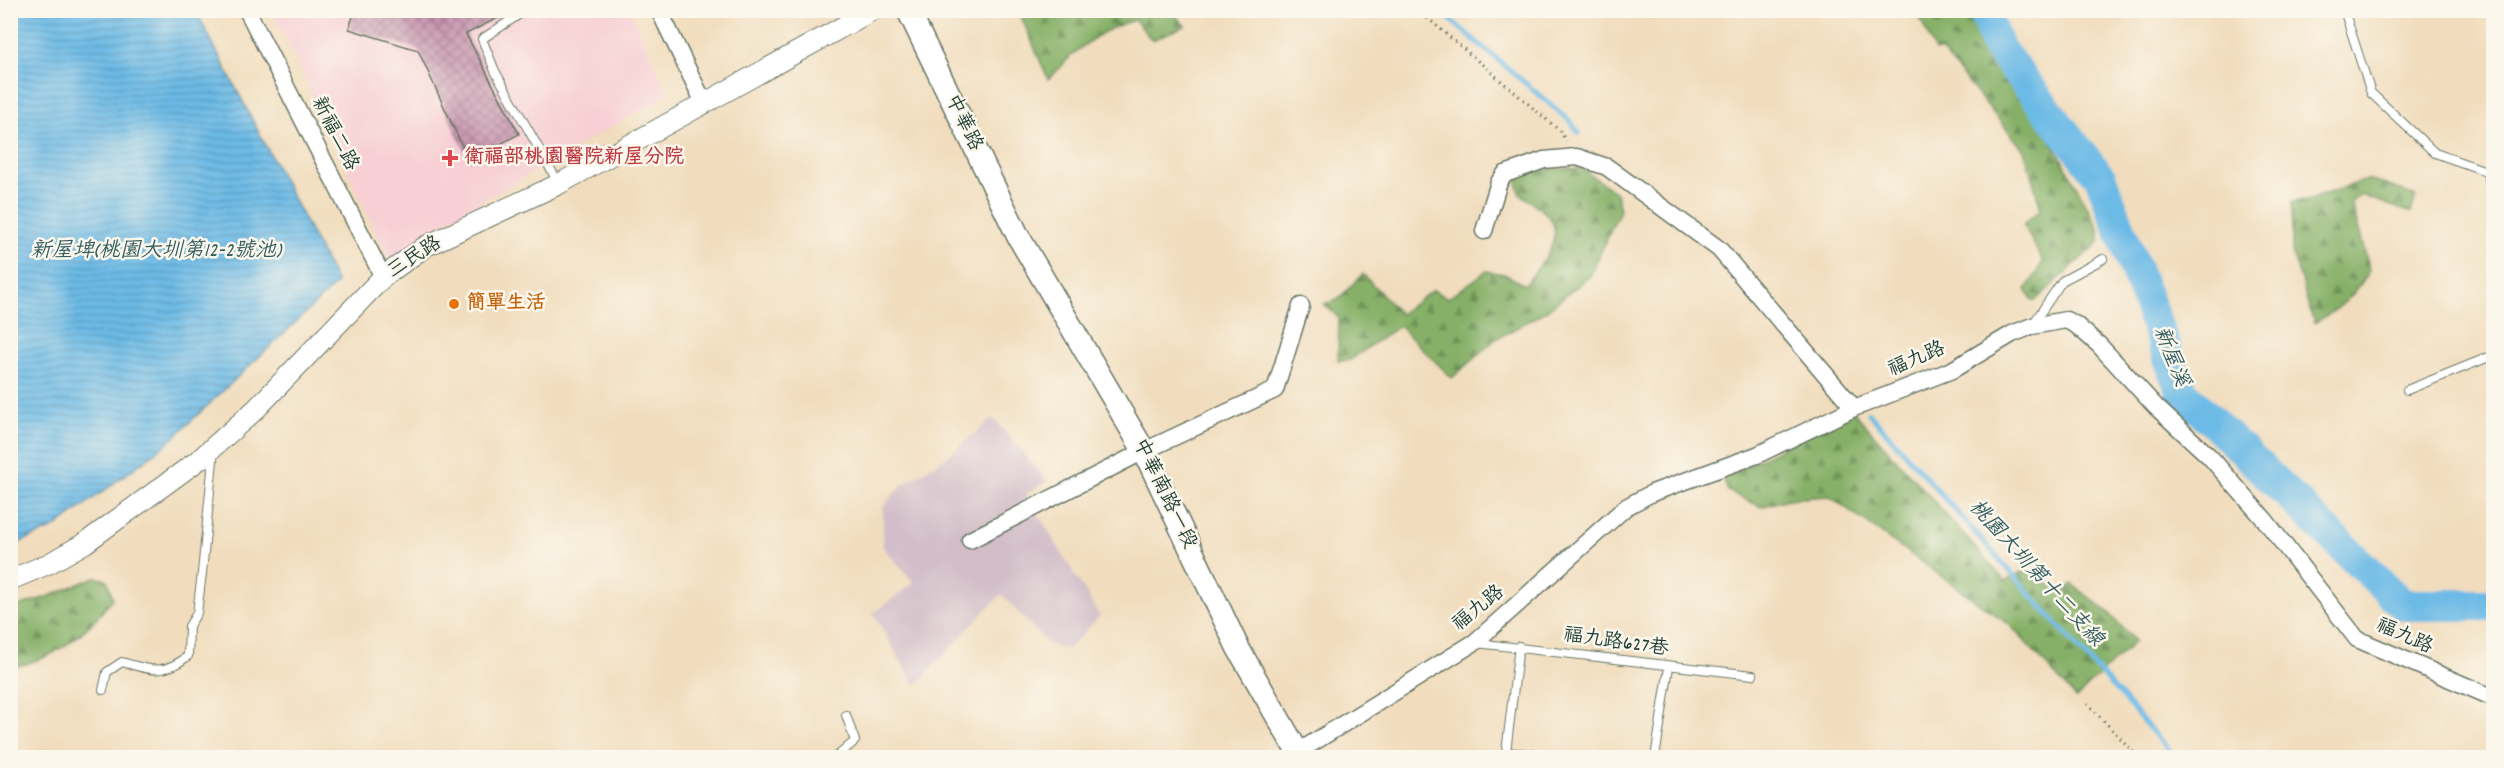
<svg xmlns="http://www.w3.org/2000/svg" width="2504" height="768" font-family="Dekko,'LXGW WenKai TC',sans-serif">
<defs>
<pattern id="forest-firs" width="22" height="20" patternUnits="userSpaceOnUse" patternTransform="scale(1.5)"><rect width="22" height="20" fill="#86b068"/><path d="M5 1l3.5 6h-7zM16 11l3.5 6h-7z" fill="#6d9056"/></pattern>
<pattern id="water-rules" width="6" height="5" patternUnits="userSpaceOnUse" patternTransform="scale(1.5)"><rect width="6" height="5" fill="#6cbae6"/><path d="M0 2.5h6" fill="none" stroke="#5898bb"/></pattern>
<pattern id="building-cross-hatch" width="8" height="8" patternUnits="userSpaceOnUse" patternTransform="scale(1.5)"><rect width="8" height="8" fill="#c793ae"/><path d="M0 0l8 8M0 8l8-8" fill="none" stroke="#a1798e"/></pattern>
</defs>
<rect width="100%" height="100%" fill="#fbf7ec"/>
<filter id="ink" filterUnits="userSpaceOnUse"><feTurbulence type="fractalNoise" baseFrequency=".0167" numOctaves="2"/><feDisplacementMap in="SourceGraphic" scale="12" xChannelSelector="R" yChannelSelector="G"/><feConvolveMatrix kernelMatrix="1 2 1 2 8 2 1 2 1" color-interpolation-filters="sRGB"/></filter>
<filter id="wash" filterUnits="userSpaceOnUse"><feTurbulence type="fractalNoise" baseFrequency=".008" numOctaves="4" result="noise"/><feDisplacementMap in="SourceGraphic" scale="24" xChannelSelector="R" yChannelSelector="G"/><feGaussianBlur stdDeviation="1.35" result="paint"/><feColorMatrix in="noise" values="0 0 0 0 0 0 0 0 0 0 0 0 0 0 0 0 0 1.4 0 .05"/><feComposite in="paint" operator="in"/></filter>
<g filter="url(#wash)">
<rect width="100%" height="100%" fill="#f1ddbd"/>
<path fill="#f7cfd4" d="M273 11H630L669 94 448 221 389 260Z"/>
<path fill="#d2bdc8" d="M993 418 1047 481 1026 494 1100 616 1068 649 1049 645 1001 594 915 686 873 613 914 583 883 547V507L902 485 947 457Z"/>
<path fill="url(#forest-firs)" stroke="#52764e" stroke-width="1.5" d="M1026 10 1172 11 1185 26 1152 40 1135 20C1112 25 1090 40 1072 55 1063 63 1058 71 1048 79L1020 14Z
M1917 11H1971C2018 82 2061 153 2099 230V242L2036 300H2032L2026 289 2043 262 2023 224 2041 209 2024 150 1942 51H1935Z
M1581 168 1616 193 1620 210 1590 276 1543 313 1496 339 1452 378 1399 326 1350 360 1338 361 1339 318 1324 304 1337 300 1363 274 1400 314 1433 290 1448 298 1487 271 1504 274 1525 285C1537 269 1567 237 1549 217 1541 207 1528 201 1519 192L1517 180 1534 170Z
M2366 180 2387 185 2416 197 2411 213 2361 195 2351 202 2370 270C2355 295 2340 309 2314 323L2292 252V202L2311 199Z
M1853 411 2005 581 2025 570 2063 593 2072 584 2107 611 2135 641 2076 698 2011 626 1829 496 1788 499 1761 507 1728 491 1723 478Z
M95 577 107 580 113 598C88 632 54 661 11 667V608L47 597Z"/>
<path fill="url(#water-rules)" stroke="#467c8d" stroke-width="1.5" d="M11 10 196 11 337 283 168 443 54 528 11 546Z"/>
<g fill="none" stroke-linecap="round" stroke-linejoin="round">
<path stroke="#6cbae6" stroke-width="5" d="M1439 10 1570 121 1579 133
M1869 413 2176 758"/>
<path stroke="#6cbae6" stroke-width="32" d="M1984 10 1997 46 2101 179 2182 392 2403 605H2494"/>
</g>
<g id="blocks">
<path fill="url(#building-cross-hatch)" d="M355 10H513L466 34 519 134 469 161 418 50 349 29Z"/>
</g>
</g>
<g filter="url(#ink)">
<use href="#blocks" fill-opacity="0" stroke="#687564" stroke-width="1.5"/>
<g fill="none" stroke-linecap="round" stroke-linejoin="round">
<defs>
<path id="service" d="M526 10 482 39 495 71 559 184
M2344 10 2371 93 2435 153 2486 171 2494 192
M2033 324 2062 281 2103 259
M2407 390 2494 355
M1476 643 1753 675
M1519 646 1506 752 1540 755
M103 690 107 672 122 662C150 670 163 676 188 656L189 626 197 613 202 573 214 450
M835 758 855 741 846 715
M1655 758 1669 667"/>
<path id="minor" d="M247 10 383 277
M659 10 705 105
M1484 231 1499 182 1505 174 1544 160 1577 157 1607 167 1719 249 1854 408
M970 540 1144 451 1275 390 1301 306
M1298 752 1475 642 1626 507 1652 493 1757 455 1854 408 1952 370 2012 334 2032 326 2066 320 2076 325 2099 345 2156 407 2210 457 2265 520 2357 639 2494 698"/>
<path id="tertiary" d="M10 580 50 563 85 543 200 459 256 409 383 277 426 246 559 184 873 10"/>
<path id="secondary" d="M908 10 1018 236 1144 451 1238 648 1301 758"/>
</defs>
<use href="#service" stroke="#687564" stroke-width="10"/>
<use href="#minor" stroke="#687564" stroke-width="19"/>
<use href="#tertiary" stroke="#687564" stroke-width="22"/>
<use href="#secondary" stroke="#687564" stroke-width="25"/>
<path stroke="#687564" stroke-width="3" stroke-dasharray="1.5 4.5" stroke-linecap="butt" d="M1418 10 1560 131 1566 141
M2087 703 2139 758"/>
<use href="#service" stroke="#fff" stroke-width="8"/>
<use href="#minor" stroke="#fff" stroke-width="16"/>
<use href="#tertiary" stroke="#fff" stroke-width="20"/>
<use href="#secondary" stroke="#fff" stroke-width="22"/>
</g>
</g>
<path fill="#e0444e" stroke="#fbf7ec" stroke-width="2" d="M447 149h6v6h6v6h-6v6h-6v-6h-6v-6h6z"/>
<circle fill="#e8710a" stroke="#fbf7ec" stroke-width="2" cx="454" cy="304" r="6"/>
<g text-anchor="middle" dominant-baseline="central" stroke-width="5" stroke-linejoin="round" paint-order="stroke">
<g font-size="20" fill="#1f3d34" stroke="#fbf7ec">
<text transform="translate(963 123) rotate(64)">中華路</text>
<text transform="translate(334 134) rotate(63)">新福二路</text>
<text transform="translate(415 258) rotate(-33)">三民路</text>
<text transform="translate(1917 360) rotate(-23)">福九路</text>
<text transform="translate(1164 494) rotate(64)">中華南路一段</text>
<text transform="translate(1479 609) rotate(-39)">福九路</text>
<text transform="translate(2404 637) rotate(24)">福九路</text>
<text transform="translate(1616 643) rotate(8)">福九路627巷</text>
</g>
<g font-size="20" font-weight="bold" fill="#be3a42" stroke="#fbf7ec" text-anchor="start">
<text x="464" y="158">衛福部桃園醫院新屋分院</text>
</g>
<g font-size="20" font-weight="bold" fill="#c56008" stroke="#fbf7ec" text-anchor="start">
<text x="466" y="304">簡單生活</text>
</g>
<g font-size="21" font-style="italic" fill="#325c60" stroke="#fbf7ec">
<text x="156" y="252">新屋埤(桃園大圳第12-2號池)</text>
<text transform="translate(2170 357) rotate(68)">新屋溪</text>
<text transform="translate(2035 574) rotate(48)">桃園大圳第十二支線</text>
</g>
</g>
<rect width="2504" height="768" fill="none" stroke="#fbf7ec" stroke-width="36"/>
</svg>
